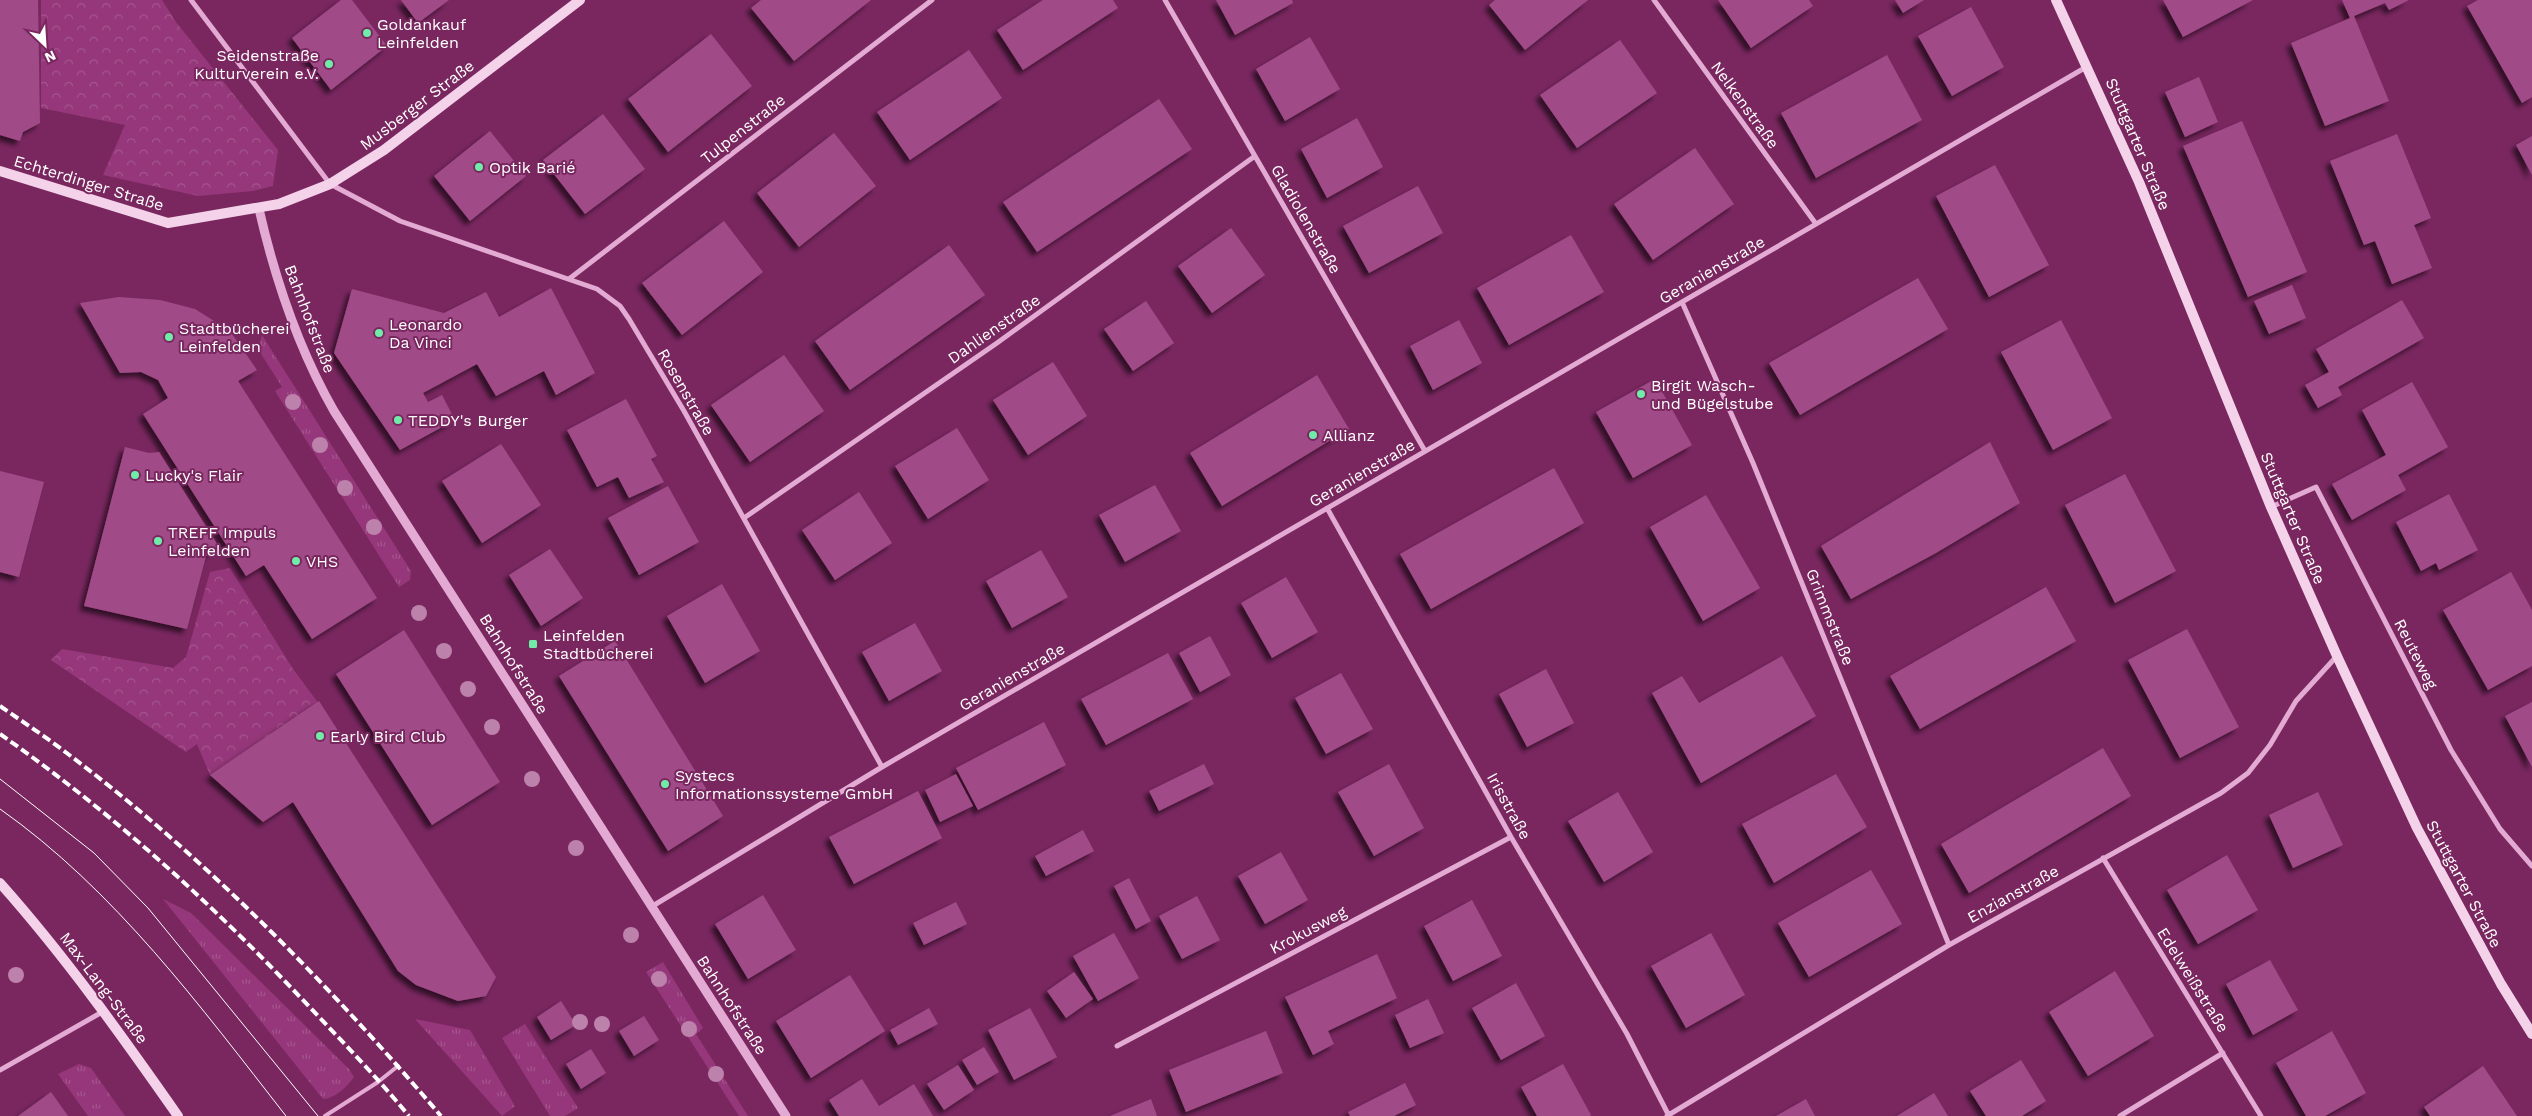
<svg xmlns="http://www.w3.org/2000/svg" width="2532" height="1116" font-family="'Work Sans',sans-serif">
<defs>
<pattern id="grass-tufts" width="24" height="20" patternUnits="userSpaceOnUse" patternTransform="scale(1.25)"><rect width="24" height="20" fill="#95377a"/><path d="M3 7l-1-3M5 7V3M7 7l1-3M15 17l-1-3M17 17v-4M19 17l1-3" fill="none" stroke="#a5558e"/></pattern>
<pattern id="park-crowns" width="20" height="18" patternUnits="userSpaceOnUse" patternTransform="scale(1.25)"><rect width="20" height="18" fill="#95377a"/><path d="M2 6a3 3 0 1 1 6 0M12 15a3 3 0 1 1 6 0" fill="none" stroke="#a5558e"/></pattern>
<filter id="shadow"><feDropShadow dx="-4.5" dy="4.5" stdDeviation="2.5" flood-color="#0009"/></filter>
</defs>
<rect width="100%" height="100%" fill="#7a2760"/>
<path fill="url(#grass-tufts)" d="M262 335 411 571 410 580 399 587 275 391 282 387 258 349Z
M163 899 191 913 349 1069 354 1077C348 1086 334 1099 323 1099Z
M663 962 703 1028 696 1034 748 1116H739L646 972Z
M415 1019 470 1030 515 1106 502 1116Z
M525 1024 578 1108 565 1116H550L502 1038Z
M79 1064 91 1068 125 1116H88L58 1074Z"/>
<path fill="url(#park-crowns)" d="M41 0H162L176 22 278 150 273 186 253 191 198 196 103 175 125 125 41 108Z
M230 568 293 669 319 704 210 775 197 744 186 752 51 660 62 649 173 668 186 657 210 572Z"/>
<path fill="#a04b87" filter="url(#shadow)" d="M0 0H38L40 123 23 132 20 141 0 135Z
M341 0H352L387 46 331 90 292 38Z
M401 0H449L418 23Z
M761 0H871L794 61 751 8Z
M1043 0H1113L1118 8 1023 70 997 30Z
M1216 0H1292L1293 3 1235 35Z
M1495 0H1588L1525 50 1489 5Z
M1718 0H1809L1813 6 1751 48Z
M1895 0H1924L1903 13Z
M2163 0H2253L2183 37Z
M2342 0H2409L2389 10 2385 3 2354 16 2389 101 2325 126 2291 43 2350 18Z
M2478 0H2532V97L2522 103 2467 6Z
M1971 7 2004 67 1952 96 1918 36Z
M711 34 752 86 668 152 628 99Z
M1310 37 1340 89 1285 121 1256 69Z
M1620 40 1657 93 1577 148 1540 95Z
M969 50 1002 98 910 160 877 112Z
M1887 55 1922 120 1816 178 1781 113Z
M2199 77 2218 122 2185 137 2165 92Z
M1159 99 1192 149 1037 252 1003 202Z
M603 114 645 169 585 214 543 160Z
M1357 118 1383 167 1327 198 1301 149Z
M2242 121 2307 272 2248 297 2183 146Z
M490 131 526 176 470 221 434 176Z
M834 133 876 186 799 247 757 193Z
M2397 134 2431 218 2414 225 2432 268 2392 284 2375 241 2364 245 2330 161Z
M2532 136V175L2516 145Z
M1695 148 1734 204 1653 260 1614 204Z
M1995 165 2049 265 1989 297 1936 196Z
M1418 186 1443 233 1369 273 1343 226Z
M724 221 763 272 682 335 642 283Z
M1231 228 1265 275 1212 313 1178 266Z
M1571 235 1604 292 1509 345 1477 288Z
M949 245 985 295 850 390 815 341Z
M1918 278 1948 329 1800 415 1769 363Z
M2292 285 2306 318 2269 334 2254 301Z
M551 288 595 373 556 395 544 371 496 396 477 364 423 393 428 402 442 395 455 420 400 450 334 353 352 289 444 313 486 292 499 317Z
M119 297 160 300 195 309 230 331 257 370 238 381 377 598 312 639 264 565 246 576 143 414 168 398 158 380 141 372 120 373 80 303Z
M2402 300 2424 338 2338 387 2342 395 2318 408 2305 385 2329 372 2316 349Z
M1146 301 1174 343 1133 371 1104 329Z
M1459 320 1482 363 1433 390 1410 346Z
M2061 320 2112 418 2053 450 2001 352Z
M784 355 824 411 750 462 711 405Z
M1053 362 1087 416 1028 455 993 400Z
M1317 375 1349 429 1222 506 1190 453Z
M1655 379 1692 445 1633 478 1596 412Z
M2412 382 2448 447 2398 475 2406 490 2352 520 2332 484 2386 455 2362 410Z
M626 399 657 456 651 459 664 482 629 498 618 477 597 487 567 430Z
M957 428 989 480 928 519 895 466Z
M1990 442 2020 503 1936 553 1851 599 1821 546Z
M501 444 541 505 482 543 442 481Z
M125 447 149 453 159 452 219 547 206 556 187 629 84 606Z
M1554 468 1584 523 1431 609 1400 554Z
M0 471 44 482 19 577 0 572Z
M2125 474 2176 571 2115 603 2065 505Z
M1155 485 1181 531 1125 562 1099 515Z
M668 486 699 542 639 575 608 518Z
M859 492 892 543 835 580 802 530Z
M2449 494 2478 550 2439 570 2436 563 2421 571 2396 522Z
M1706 495 1760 588 1703 621 1650 527Z
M550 549 583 598 541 626 509 575Z
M1041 550 1068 597 1012 628 986 581Z
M2511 572 2532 610V666L2488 690 2443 610Z
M1286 577 1318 632 1272 658 1241 603Z
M722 584 760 651 705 683 667 616Z
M2046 587 2076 641 1920 729 1890 676Z
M915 623 942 671 889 701 862 652Z
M2187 629 2239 727 2180 758 2128 660Z
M404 630 500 782 432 825 336 674Z
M1210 636 1231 675 1200 692 1179 653Z
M615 641 723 816 668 851 559 676Z
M1168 653 1193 699 1106 745 1081 699Z
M1782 656 1816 716 1701 783 1652 693 1682 676 1699 703Z
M1546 669 1574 723 1527 747 1499 694Z
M1341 673 1373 729 1326 754 1295 698Z
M319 701 496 977 486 996 458 1001 416 985 398 971 293 802 263 822 210 775Z
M2532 702V767L2505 716Z
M1044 722 1066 765 978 810 956 768Z
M2103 748 2131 796 1969 893 1941 844Z
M1204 764 1214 784 1159 811 1149 791Z
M1389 764 1424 828 1374 856 1338 792Z
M956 774 973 806 940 822 925 790Z
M1836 774 1867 827 1774 883 1742 824Z
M918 791 942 838 854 884 829 837Z
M1618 792 1653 852 1604 882 1568 821Z
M2318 792 2343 845 2293 868 2269 815Z
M1083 830 1094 851 1046 876 1035 856Z
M1281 852 1308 900 1265 924 1238 876Z
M2227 855 2258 910 2198 944 2167 890Z
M1871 870 1902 924 1809 977 1778 923Z
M1129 878 1151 921 1136 929 1114 886Z
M763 895 796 950 748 979 715 924Z
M1197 896 1220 940 1182 959 1159 916Z
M1472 900 1502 956 1453 981 1424 926Z
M956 902 967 924 924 945 913 923Z
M1114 933 1139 978 1098 1001 1073 956Z
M1711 933 1745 995 1686 1028 1651 966Z
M1377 954 1397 998 1328 1031 1334 1044 1313 1055 1285 997Z
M2270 960 2298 1010 2253 1035 2226 984Z
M2115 971 2154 1036 2088 1076 2049 1012Z
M1074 972 1093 999 1066 1018 1047 991Z
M850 975 885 1031 811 1078 776 1021Z
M1516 983 1545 1036 1501 1060 1472 1008Z
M1428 999 1444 1033 1410 1048 1395 1015Z
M561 1001 576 1025 551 1040 537 1017Z
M929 1008 938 1024 898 1045 890 1030Z
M1030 1008 1057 1057 1014 1080 988 1030Z
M644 1016 659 1040 634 1056 619 1031Z
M1266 1031 1283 1073 1186 1112 1169 1070Z
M2332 1031 2366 1093 2325 1116H2306L2276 1063Z
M984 1047 999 1072 977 1085 962 1060Z
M591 1049 606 1073 581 1089 566 1064Z
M2021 1060 2046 1101 2022 1116H1986L1970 1091Z
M1563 1064 1591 1115 1590 1116H1537L1521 1087Z
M958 1065 974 1090 944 1110 927 1084Z
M2483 1066 2517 1116H2430L2424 1107Z
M862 1079 879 1106 914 1084 933 1116H839L829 1100Z
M1405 1083 1416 1105 1394 1116H1350L1348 1112Z
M51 1092 68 1116H18Z
M1934 1093 1948 1116H1897Z
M1151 1099 1157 1116H1110Z
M1806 1099 1815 1116H1776Z"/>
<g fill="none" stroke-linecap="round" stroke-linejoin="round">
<path stroke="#e3aad3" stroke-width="4" d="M325 1116 378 1082 398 1066"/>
<path stroke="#e3aad3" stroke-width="5" d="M191 0 330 184 400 221 597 289 620 306 629 319 684 411 882 767
M1165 0 1425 451
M1654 0 1816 224
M569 279 932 0
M1682 302 1753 463 1949 945
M2271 507 2316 487 2451 750 2500 829 2532 866
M1327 508 1511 837 1627 1034 1669 1116
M744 518 997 343 1255 156
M2103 858 2261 1116
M651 907 882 767 2088 66
M1117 1046 1511 837
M0 1070 104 1011
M1667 1116 1949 945 2221 793 2248 773 2270 745 2296 701 2336 657
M2120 1116 2223 1053"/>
<path stroke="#e3aad3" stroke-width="9" d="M259 209C275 279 298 348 334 411L786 1116"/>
<path stroke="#f4d2e9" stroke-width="10" d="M2056 0 2139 182 2271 507 2337 656 2417 828 2501 984 2532 1034
M0 171 168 223 279 204 330 184 384 150 580 0
M0 883C65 956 122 1036 178 1116"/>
<path stroke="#fff" stroke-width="1" d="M0 779 94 853 148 908 318 1116
M0 809C115 890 200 1006 286 1116"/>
<path stroke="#fff" stroke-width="4" stroke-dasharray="9 4" stroke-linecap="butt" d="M0 706C23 722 46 737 68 754 205 857 330 986 441 1116
M0 734C110 811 209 901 301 998 338 1037 375 1075 409 1116"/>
</g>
<g fill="#bd82ab">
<circle cx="293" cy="402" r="8"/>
<circle cx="320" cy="445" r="8"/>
<circle cx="345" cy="488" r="8"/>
<circle cx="374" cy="527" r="8"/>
<circle cx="419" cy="613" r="8"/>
<circle cx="444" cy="651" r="8"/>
<circle cx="468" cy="689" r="8"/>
<circle cx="492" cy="727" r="8"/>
<circle cx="532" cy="779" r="8"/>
<circle cx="576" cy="848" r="8"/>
<circle cx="631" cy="935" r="8"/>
<circle cx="16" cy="975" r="8"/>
<circle cx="659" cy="979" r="8"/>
<circle cx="580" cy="1022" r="8"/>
<circle cx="602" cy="1024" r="8"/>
<circle cx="689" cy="1029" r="8"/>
<circle cx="716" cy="1074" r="8"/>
</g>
<g fill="#70eba8" stroke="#7a2760" stroke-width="2">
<circle cx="367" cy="33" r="5"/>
<circle cx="329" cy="64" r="5"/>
<circle cx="479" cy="167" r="5"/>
<circle cx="379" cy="333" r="5"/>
<circle cx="169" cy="337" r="5"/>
<circle cx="1641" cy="394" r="5"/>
<circle cx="398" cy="420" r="5"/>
<circle cx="1313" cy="435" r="5"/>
<circle cx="135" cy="475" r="5"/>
<circle cx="158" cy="541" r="5"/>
<circle cx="296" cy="561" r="5"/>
<rect x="528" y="639" width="10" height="10" rx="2.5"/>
<circle cx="320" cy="736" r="5"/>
<circle cx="665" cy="784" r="5"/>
</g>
<g text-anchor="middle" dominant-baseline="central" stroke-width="4" stroke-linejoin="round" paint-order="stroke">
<g font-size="16" fill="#fff" stroke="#7a2760" text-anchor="start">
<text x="377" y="24">Goldankauf<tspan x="377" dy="18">Leinfelden</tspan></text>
<text x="319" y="55" text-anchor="end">Seidenstraße<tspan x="319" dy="18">Kulturverein e.V.</tspan></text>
<text x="489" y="167">Optik Barié</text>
<text x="389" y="324">Leonardo<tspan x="389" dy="18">Da Vinci</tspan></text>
<text x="179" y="328">Stadtbücherei<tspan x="179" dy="18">Leinfelden</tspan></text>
<text x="1651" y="385">Birgit Wasch-<tspan x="1651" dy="18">und Bügelstube</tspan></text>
<text x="408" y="420">TEDDY's Burger</text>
<text x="1323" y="435">Allianz</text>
<text x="145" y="475">Lucky's Flair</text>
<text x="168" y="532">TREFF Impuls<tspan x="168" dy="18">Leinfelden</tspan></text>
<text x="306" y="561">VHS</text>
<text x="543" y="635">Leinfelden<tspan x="543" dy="18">Stadtbücherei</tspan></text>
<text x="330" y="736">Early Bird Club</text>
<text x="675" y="775">Systecs<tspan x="675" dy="18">Informationssysteme GmbH</tspan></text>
</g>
<g font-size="16" fill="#fff" stroke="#7a2760">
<text transform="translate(417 105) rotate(-37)">Musberger Straße</text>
<text transform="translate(1745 105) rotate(54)">Nelkenstraße</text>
<text transform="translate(743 129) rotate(-38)">Tulpenstraße</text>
<text transform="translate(2138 144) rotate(67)">Stuttgarter Straße</text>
<text transform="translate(89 183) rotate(17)">Echterdinger Straße</text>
<text transform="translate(1306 219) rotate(60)">Gladiolenstraße</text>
<text transform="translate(1712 270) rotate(-30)">Geranienstraße</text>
<text transform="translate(310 319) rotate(69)">Bahnhofstraße</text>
<text transform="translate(994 329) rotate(-35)">Dahlienstraße</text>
<text transform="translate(686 392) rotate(60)">Rosenstraße</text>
<text transform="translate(1362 473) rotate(-30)">Geranienstraße</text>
<text transform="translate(2293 518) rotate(67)">Stuttgarter Straße</text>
<text transform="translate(1830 617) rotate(68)">Grimmstraße</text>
<text transform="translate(2416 654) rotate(63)">Reuteweg</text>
<text transform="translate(514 664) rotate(58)">Bahnhofstraße</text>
<text transform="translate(1012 677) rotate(-30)">Geranienstraße</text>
<text transform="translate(1509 806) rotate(61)">Irisstraße</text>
<text transform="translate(2464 884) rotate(62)">Stuttgarter Straße</text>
<text transform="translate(2013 894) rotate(-29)">Enzianstraße</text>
<text transform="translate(1308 930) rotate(-28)">Krokusweg</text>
<text transform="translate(2193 980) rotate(58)">Edelweißstraße</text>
<text transform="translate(104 988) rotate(53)">Max-Lang-Straße</text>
<text transform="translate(732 1005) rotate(57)">Bahnhofstraße</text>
</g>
</g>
<g transform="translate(45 45) rotate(155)" stroke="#7a2760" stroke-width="4" paint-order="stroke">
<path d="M0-4L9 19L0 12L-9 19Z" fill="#ffffff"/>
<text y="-8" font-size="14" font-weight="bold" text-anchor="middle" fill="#ffffff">N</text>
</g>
</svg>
